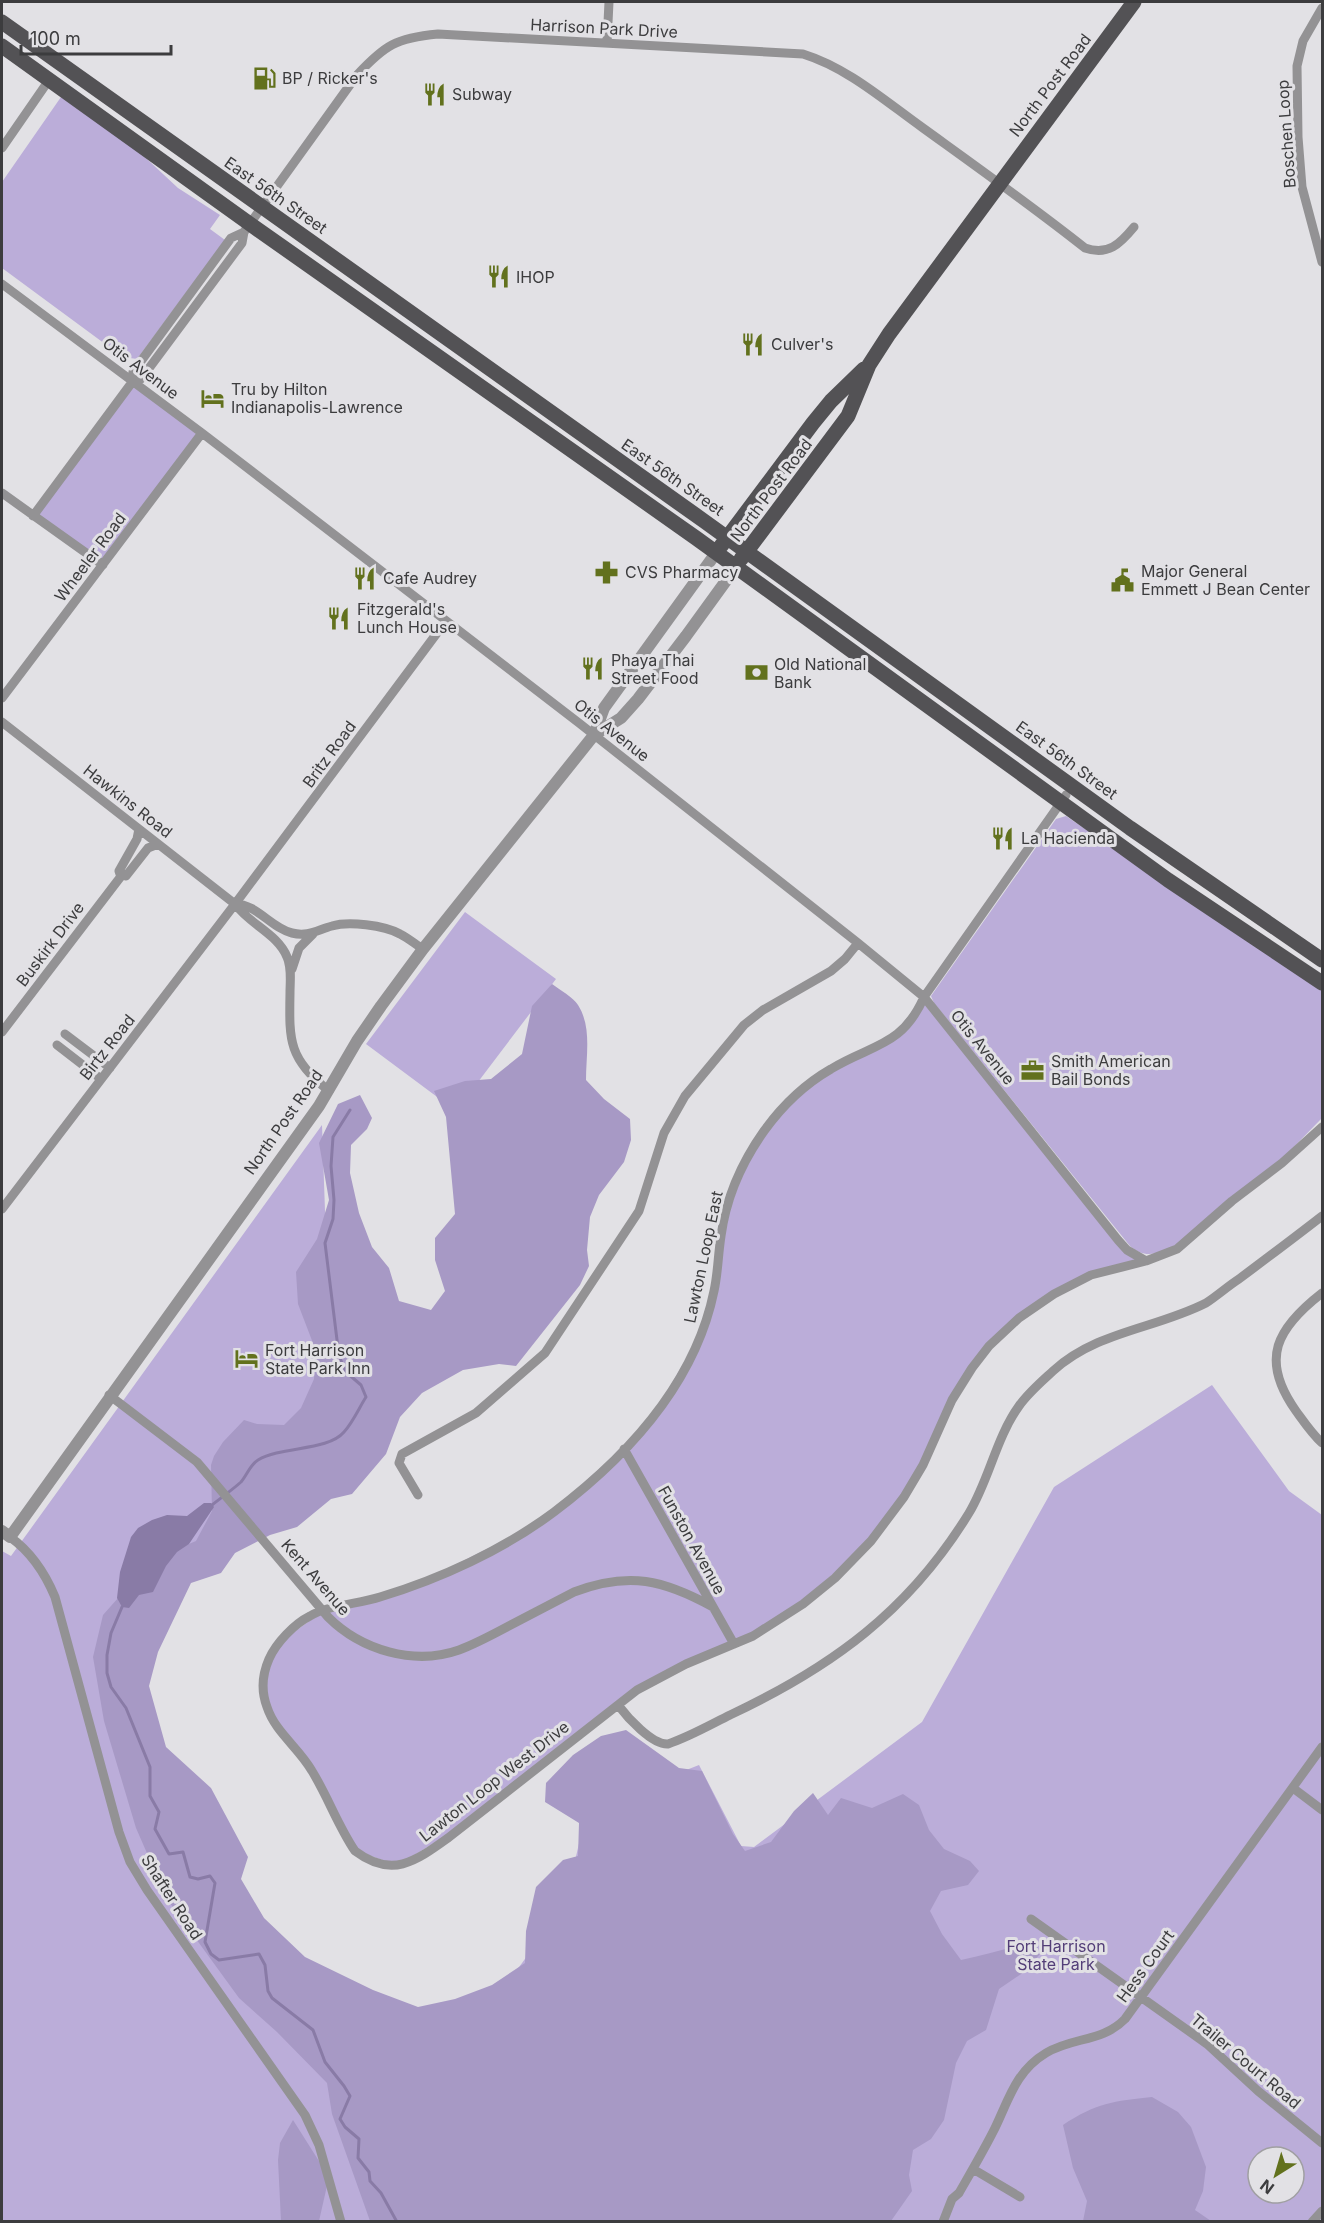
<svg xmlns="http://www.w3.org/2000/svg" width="1324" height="2223" font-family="Inter,sans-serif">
<rect width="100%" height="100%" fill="#e2e1e5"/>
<path fill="#bbadd9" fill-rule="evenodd" d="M61 97 134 147 178 188 220 215 210 229 225 240 137 359 130 358 122 361 120 355 2 268V182Z
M133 381 202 433 103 565 33 516Z
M1066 816 1322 990V1118L1283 1158 1177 1245C1159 1253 1146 1260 1130 1246L934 1003 931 996 1056 819Z
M465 912 556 979 456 1111 366 1044Z
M924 997 1118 1240 1146 1261 1113 1268 1034 1306 977 1361 923 1465 871 1541 784 1617 662 1676 462 1826 398 1865 355 1851 326 1797 277 1727 263 1685 279 1643 323 1611 413 1586 539 1523 646 1427 705 1327 721 1236 749 1154 801 1090 890 1039Z
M322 1125 325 1211 339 1356 188 1578 150 1661 142 1717 311 1997 449 2014 514 1974 565 1904 587 1809 699 1765 741 1846 754 1847 922 1722 1054 1487 1212 1385 1289 1491 1322 1515V2221H2V1551L11 1556ZM1258 2157H1294V2193H1258Z"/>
<path fill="#a799c5" d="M552 984C560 990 573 997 578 1005 592 1027 586 1055 586 1080L604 1099 630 1119 631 1140 624 1162 599 1195 590 1217 587 1250 589 1266 580 1285 516 1366 499 1364 463 1370 422 1393 400 1417 386 1454 352 1494 331 1499 297 1527 270 1535 235 1553 221 1573 191 1583 158 1652 149 1686 166 1747 211 1788 248 1857 241 1879 264 1918 305 1957 373 1990 418 2007 455 1999 492 1985 525 1963 526 1931 536 1887 563 1860 578 1856 579 1823 545 1802 546 1783 573 1755 601 1736 626 1730 679 1768 702 1771 733 1834 745 1851 771 1842 794 1811 813 1793 828 1815 841 1798 872 1808 903 1794 919 1805 929 1830 944 1849 970 1861 979 1871 968 1885 941 1891 930 1911 942 1934 961 1960C986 1955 1010 1946 1036 1944L1040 1954 1024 1972 999 1989 986 2030 967 2041 956 2063 944 2120 931 2139 913 2150 909 2175 912 2191 891 2221H370L332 2114 327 2083 277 2032 239 1998 167 1899 136 1828 104 1721 93 1657 103 1615 134 1580 165 1554 196 1541 212 1511 211 1465 214 1456 223 1442 244 1420 257 1424 284 1425 301 1408 314 1379 316 1351 298 1304 296 1272 317 1239 329 1200 319 1143 338 1104 360 1095 372 1118 367 1129 351 1145 350 1173 359 1213 372 1247 389 1268 399 1301 431 1310 445 1291 435 1260V1238L455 1214 446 1117 434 1091 465 1081 491 1079 522 1054 532 1006Z
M1152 2097 1178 2112 1191 2127 1206 2167 1203 2191 1195 2210 1211 2221H1083L1087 2201 1073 2168 1063 2125C1096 2103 1114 2101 1152 2097Z
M293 2120 329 2177 319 2221H281L278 2160 280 2143Z"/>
<path fill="#897ba6" d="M204 1503H211L214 1507 189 1544 177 1552 166 1566 153 1592 139 1595 129 1608 122 1607 117 1598 120 1572 131 1537 138 1528 152 1520 167 1515 187 1516Z"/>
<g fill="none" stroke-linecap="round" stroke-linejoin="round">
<path stroke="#897ba6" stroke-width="3" d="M212 1505C222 1497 232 1490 241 1482 247 1475 250 1465 258 1460 282 1446 328 1451 344 1432 353 1422 359 1408 366 1397L361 1385 346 1372 339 1356 325 1243 333 1219 334 1200 331 1166 333 1137 350 1110
M122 1607 111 1633 107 1655V1673L111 1687 126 1708 150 1767V1796L159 1812 155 1829 169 1854 183 1852 190 1877 198 1879 210 1876 215 1883 205 1942 211 1954 219 1960 259 1954 265 1965 268 1991 272 1998 313 2030 325 2062 344 2086 350 2096 340 2119 345 2127 359 2139 358 2158 369 2172 370 2181 381 2193 397 2222"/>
<path stroke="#939294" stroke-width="9" d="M1322 8 1303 41 1297 66 1298 137 1302 187 1322 262
M607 43 609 2
M2 148 49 80
M2 284 202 433 579 723 858 943 924 997 1118 1240 1127 1250 1146 1261
M133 381 141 379 242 243 244 232 357 75C385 45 396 38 438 34L803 54C848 68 885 101 923 128 977 167 1032 206 1085 248 1108 256 1120 244 1134 227
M2 493 103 565
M33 516 133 381V372L231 238 244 232
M2 698 202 433
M2 722 235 904C249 924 278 934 287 957 292 968 290 981 290 993 289 1043 289 1058 329 1091
M1066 795 924 997C902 1047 872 1044 831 1069 805 1084 782 1106 764 1131 742 1162 726 1198 721 1236 718 1255 718 1273 714 1291 695 1384 628 1456 554 1512 503 1550 440 1579 380 1597 359 1604 328 1605 310 1616 294 1624 276 1643 269 1659 262 1675 261 1691 267 1707 275 1732 299 1748 312 1771 328 1797 338 1826 355 1851 392 1879 416 1861 448 1838L637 1690 686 1664 753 1636 803 1604 835 1578 871 1541 904 1497 923 1465 952 1400 972 1368 989 1346 1019 1318 1054 1294 1091 1275 1146 1261 1177 1249 1232 1201 1282 1163 1322 1127
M139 829 137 839 119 871 120 874 126 876 148 848 158 844
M235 904C257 904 271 928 292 933 308 937 317 930 332 926 348 921 384 925 400 934 408 938 415 944 423 949
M292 969 299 948 313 934
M2 1032 122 875
M65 1034 110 1068
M57 1045 101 1079
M2 1209 235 904 446 621
M1322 1293C1277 1328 1259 1359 1296 1411 1304 1422 1312 1434 1322 1443
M109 1395 197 1462 328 1617C361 1650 414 1666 459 1650 475 1644 490 1636 505 1628 528 1616 551 1604 574 1592 629 1571 664 1580 713 1607
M624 1449 734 1644
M418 1495 399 1463 402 1454 476 1413 545 1353 639 1211 664 1133 685 1096 744 1025 763 1010 831 971 845 959 858 943
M10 1537C31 1552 45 1573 55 1597L119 1832 130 1862 147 1890 305 2115 319 2145 341 2222
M618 1705C627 1717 652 1745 668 1744 689 1737 710 1725 730 1715 832 1667 909 1611 969 1513 989 1480 996 1438 1019 1406 1028 1393 1041 1382 1053 1371 1097 1331 1155 1329 1206 1303 1217 1296 1228 1286 1239 1279 1267 1258 1295 1237 1322 1216
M1293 1788 1322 1810
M1031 1919 1207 2044 1258 2091 1322 2143
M973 2169 1020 2197
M943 2222 952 2199 959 2193C971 2172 984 2150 995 2128 1009 2099 1016 2071 1046 2053 1072 2037 1103 2042 1125 2019L1322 1747
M1312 2222 1322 2211"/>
<path stroke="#939294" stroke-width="12" d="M594 735 621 718 638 699 686 636 736 567
M2 1531 10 1537 319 1106 357 1041 381 1006 423 949 594 735 604 708 716 553"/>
<path stroke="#535255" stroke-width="15" d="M2 22 704 521 1130 828 1322 960
M2 46 250 224 696 538 1168 880 1322 983
M721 546 813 423 831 401 864 369
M741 559 848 416 869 365 889 334 1134 2"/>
</g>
<defs>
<symbol id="fuel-bare" viewBox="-9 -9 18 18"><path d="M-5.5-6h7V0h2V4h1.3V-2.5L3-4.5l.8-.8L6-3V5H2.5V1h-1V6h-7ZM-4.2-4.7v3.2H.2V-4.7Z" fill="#62711d" stroke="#e2e1e5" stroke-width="2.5" paint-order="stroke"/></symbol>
<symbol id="restaurant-bare" viewBox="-9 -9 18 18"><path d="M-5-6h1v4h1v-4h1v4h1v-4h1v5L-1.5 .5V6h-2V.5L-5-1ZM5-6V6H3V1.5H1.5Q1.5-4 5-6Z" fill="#62711d" stroke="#e2e1e5" stroke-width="2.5" paint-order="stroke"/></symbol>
<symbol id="hotel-bare" viewBox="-9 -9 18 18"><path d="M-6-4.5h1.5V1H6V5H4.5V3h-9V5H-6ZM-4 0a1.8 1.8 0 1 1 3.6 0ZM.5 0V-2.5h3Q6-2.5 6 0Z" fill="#62711d" stroke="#e2e1e5" stroke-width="2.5" paint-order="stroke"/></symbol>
<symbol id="pharmacy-bare" viewBox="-9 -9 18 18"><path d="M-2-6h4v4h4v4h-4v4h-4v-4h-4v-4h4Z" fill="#62711d" stroke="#e2e1e5" stroke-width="2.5" paint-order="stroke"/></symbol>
<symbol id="civic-bare" viewBox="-9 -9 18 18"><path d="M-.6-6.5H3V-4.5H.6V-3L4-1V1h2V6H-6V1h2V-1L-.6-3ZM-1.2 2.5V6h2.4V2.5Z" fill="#62711d" stroke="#e2e1e5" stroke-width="2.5" paint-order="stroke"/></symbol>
<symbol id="bank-bare" viewBox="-9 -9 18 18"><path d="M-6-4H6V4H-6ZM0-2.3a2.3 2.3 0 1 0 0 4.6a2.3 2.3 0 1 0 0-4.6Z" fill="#62711d" stroke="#e2e1e5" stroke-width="2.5" paint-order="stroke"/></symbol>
<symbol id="office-bare" viewBox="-9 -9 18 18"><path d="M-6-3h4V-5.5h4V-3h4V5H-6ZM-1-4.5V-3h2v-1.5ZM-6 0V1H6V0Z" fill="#62711d" stroke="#e2e1e5" stroke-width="2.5" paint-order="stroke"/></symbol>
</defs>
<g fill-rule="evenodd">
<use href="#fuel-bare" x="248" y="62" width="33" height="33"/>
<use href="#restaurant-bare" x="418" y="78" width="33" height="33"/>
<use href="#restaurant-bare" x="482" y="260" width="33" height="33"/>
<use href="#restaurant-bare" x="736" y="328" width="33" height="33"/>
<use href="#hotel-bare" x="196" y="382" width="33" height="33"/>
<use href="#pharmacy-bare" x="590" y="556" width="33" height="33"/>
<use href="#restaurant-bare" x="348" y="562" width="33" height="33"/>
<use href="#civic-bare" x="1106" y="564" width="33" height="33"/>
<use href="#restaurant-bare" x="322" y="602" width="33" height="33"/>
<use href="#restaurant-bare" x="576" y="652" width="33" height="33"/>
<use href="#bank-bare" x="740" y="656" width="33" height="33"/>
<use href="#restaurant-bare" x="986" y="822" width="33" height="33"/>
<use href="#office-bare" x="1016" y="1054" width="33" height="33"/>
<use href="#hotel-bare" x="230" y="1342" width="33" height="33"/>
</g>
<g text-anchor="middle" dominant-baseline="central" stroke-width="6" stroke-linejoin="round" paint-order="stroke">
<g font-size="16" fill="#3c3c3e" stroke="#e2e1e5">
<text transform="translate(604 28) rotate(3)">Harrison Park Drive</text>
<text transform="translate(1050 85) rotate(-53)">North Post Road</text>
<text transform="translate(1286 134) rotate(-94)">Boschen Loop</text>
<text transform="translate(276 195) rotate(35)">East 56th Street</text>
<text transform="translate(141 368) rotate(37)">Otis Avenue</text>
<text transform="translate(673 477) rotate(35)">East 56th Street</text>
<text transform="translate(771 490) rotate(-53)">North Post Road</text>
<text transform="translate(90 557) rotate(-53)">Wheeler Road</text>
<text transform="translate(612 730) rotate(38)">Otis Avenue</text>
<text transform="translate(329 754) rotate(-54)">Britz Road</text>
<text transform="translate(1067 760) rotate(36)">East 56th Street</text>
<text transform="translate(128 801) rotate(38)">Hawkins Road</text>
<text transform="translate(50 944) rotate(-53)">Buskirk Drive</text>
<text transform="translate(107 1047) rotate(-52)">Birtz Road</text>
<text transform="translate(983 1047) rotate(51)">Otis Avenue</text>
<text transform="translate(283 1122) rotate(-55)">North Post Road</text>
<text transform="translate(703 1257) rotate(-78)">Lawton Loop East</text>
<text transform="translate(692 1540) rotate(61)">Funston Avenue</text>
<text transform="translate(316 1577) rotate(49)">Kent Avenue</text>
<text transform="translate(494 1781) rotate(-38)">Lawton Loop West Drive</text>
<text transform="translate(172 1897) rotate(57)">Shafter Road</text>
<text transform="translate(1145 1966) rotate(-54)">Hess Court</text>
<text transform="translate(1246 2061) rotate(40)">Trailer Court Road</text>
</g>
<g font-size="16" fill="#3c3c3e" stroke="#e2e1e5" text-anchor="start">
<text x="282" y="78">BP / Ricker's</text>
<text x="452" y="94">Subway</text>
<text x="516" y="277">IHOP</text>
<text x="771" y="344">Culver's</text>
<text x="231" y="389">Tru by Hilton<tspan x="231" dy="18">Indianapolis-Lawrence</tspan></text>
<text x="1141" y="571">Major General<tspan x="1141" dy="18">Emmett J Bean Center</tspan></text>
<text x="625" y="572">CVS Pharmacy</text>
<text x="383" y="578">Cafe Audrey</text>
<text x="357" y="609">Fitzgerald's<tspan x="357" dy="18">Lunch House</tspan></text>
<text x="611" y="660">Phaya Thai<tspan x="611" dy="18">Street Food</tspan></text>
<text x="774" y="664">Old National<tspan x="774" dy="18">Bank</tspan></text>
<text x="1021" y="838">La Hacienda</text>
<text x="1051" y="1061">Smith American<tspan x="1051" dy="18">Bail Bonds</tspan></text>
<text x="265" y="1350">Fort Harrison<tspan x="265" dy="18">State Park Inn</tspan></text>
</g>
<g font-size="16" fill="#533e78" stroke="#e2e1e5">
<text x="1056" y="1946">Fort Harrison<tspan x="1056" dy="18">State Park</tspan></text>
</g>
</g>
<rect width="1324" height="2223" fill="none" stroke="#3c3c3e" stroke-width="6"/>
<g transform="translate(1276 2175) rotate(217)"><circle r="28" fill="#e2e1e5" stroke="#a09fa2" stroke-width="1.5"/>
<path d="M0-4.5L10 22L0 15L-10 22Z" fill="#62711d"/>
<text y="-9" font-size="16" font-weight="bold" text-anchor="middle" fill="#3c3c3e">N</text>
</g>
<path d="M21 45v9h150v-9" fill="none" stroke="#3c3c3e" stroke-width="3"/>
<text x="30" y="45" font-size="18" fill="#3c3c3e" stroke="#e2e1e5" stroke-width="4.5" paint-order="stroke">100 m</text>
</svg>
